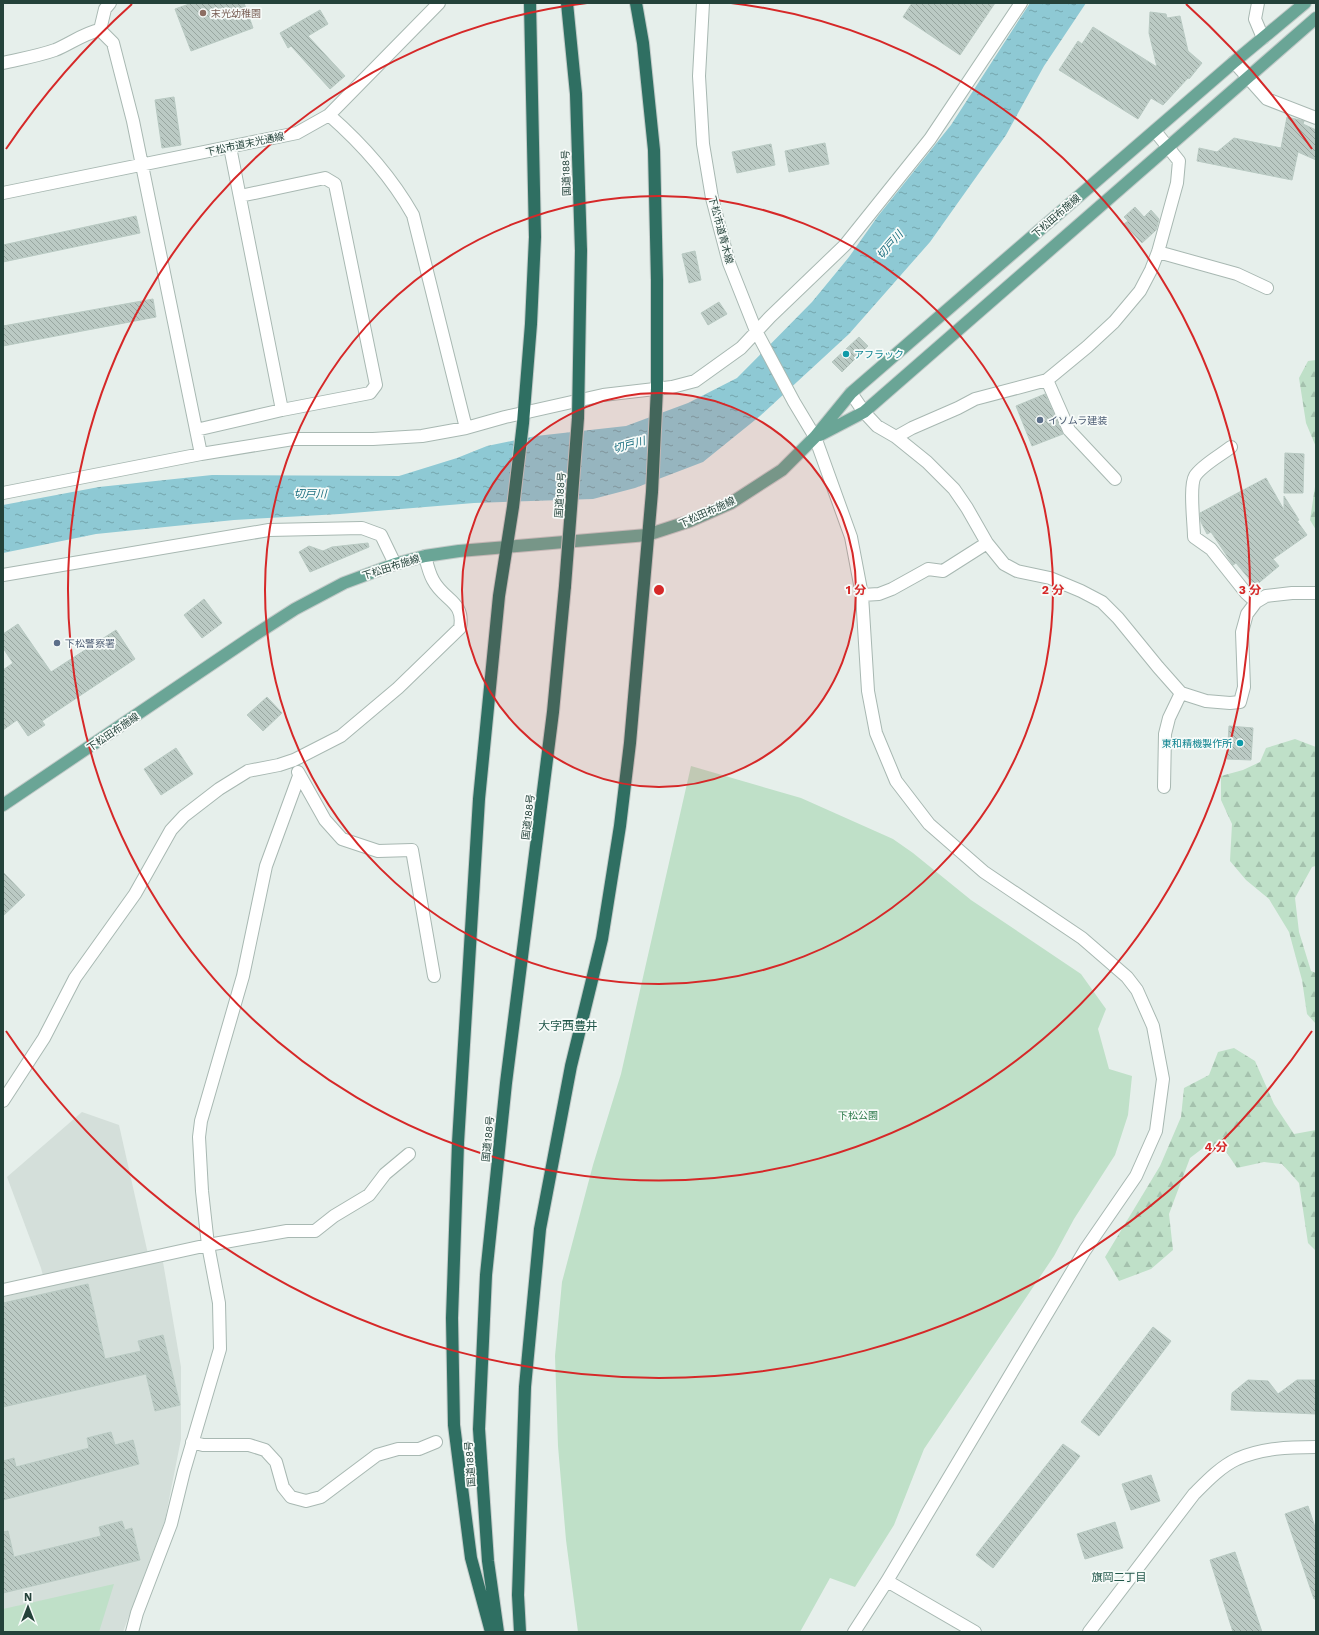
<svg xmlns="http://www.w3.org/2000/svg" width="1319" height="1635" font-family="'Work Sans','Noto Sans JP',sans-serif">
<defs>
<pattern id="forest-firs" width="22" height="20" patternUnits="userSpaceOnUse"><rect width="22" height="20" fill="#bfe0c8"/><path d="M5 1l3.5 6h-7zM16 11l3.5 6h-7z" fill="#a4c1ad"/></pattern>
<pattern id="water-ripples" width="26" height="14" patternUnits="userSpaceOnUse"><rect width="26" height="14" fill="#8ec9d4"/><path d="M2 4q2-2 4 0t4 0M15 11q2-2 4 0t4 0" fill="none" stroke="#74a5ad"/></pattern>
<pattern id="building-back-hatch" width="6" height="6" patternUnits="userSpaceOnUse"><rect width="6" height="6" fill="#bbcac4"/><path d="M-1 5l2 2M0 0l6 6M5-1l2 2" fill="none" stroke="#98a6a0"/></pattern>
</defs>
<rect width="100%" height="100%" fill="#e6efeb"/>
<path fill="#d4dfda" d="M82 1112 119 1125 150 1263 163 1262 181 1367V1439L165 1520 123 1632H3V1297L46 1287 41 1268 7 1177Z"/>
<path fill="url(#forest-firs)" d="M1316 360V447L1306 423 1299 378 1308 361Z
M1316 480V530L1310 520Z
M1295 739 1316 747V866L1312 867 1295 898 1299 932 1311 971 1316 973V1024L1307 1014 1302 980 1289 932 1269 899 1246 880 1230 861 1232 824 1221 800V776L1243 770 1260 762 1266 748Z
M1234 1048 1255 1061 1274 1104 1294 1134 1316 1130V1251L1308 1243 1299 1183 1282 1164 1264 1162 1237 1168 1225 1150 1207 1145 1190 1158 1169 1214 1173 1250 1151 1269 1119 1281 1105 1257 1160 1166 1181 1117 1184 1088 1209 1075 1218 1052Z"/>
<path fill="#bfe0c8" d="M691 766 801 798 893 839 913 853 971 900 1081 974 1106 1009 1098 1029 1109 1069 1132 1076 1128 1115 1115 1155 1074 1219 1054 1256 924 1449 894 1525 855 1587 830 1578 800 1632H578L566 1540 558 1446 555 1356 562 1282 593 1165 621 1074Z
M114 1584 99 1632H3V1609Z"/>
<path fill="url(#water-ripples)" d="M1030 3H1086L1044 66 1006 135 930 242 849 334 760 416 703 462 635 488 593 499 474 503 340 514 234 520 96 534 3 553V505L99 487 212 475 399 476 457 458 487 446 536 436 626 426 688 403 737 378 812 302 849 257 878 216 951 125Z"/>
<path fill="url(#building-back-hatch)" stroke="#b8c9c2" d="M192 3H244L253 28 191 51 175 9Z
M912 3H995L960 55 903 17Z
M320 10 328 24 308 36 345 76 330 89 291 46 288 48 280 33Z
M1150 12 1166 14 1167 18 1180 16 1188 51 1202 63 1189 79 1188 78 1163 105 1151 98 1138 119 1059 70 1078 41 1082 44 1093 27 1157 67 1149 33Z
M174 97 181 145 162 148 155 100Z
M1287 117 1304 121 1303 124 1316 130V160L1298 152 1292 180 1197 161 1199 148 1217 152 1234 138 1281 148Z
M825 143 829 164 789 172 785 151Z
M771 144 775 165 737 173 732 152Z
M1135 207 1144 217 1151 210 1159 219 1156 230 1142 243 1124 224 1128 221 1124 217Z
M136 216 140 233 3 262V245Z
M695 251 701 280 689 283 682 254Z
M153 299 156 317 3 346V326Z
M719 302 727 314 708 325 701 313Z
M859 337 868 346 842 372 832 362Z
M1045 394 1063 434 1032 446 1016 406Z
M1285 453 1304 454 1303 493H1284Z
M1266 478 1284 510V496L1299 520 1297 521 1307 535 1273 559 1279 566 1255 586 1236 563 1233 565 1211 532 1207 534 1201 522 1200 513Z
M368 543 369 547 310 572 299 552 309 546 323 551 332 547Z
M204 599 222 623 202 638 184 615Z
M18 624 51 672 116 630 135 659 42 721 45 725 28 736 17 720 3 730V670L13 663 3 648V634Z
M267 697 282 713 263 731 247 715Z
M1229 726 1253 728 1251 760 1227 759Z
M176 748 193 774 161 795 144 769Z
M3 872 25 895 3 916Z
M88 1284 105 1359 141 1351 138 1341 163 1335 180 1405 155 1411 146 1374 3 1407V1303Z
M1153 1327 1171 1341 1099 1436 1081 1422Z
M1248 1380 1268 1381 1278 1394 1297 1380H1316V1414L1231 1410 1232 1393Z
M111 1432 115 1445 133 1440 139 1464 3 1500V1461L14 1458 16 1467 89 1448 87 1438Z
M1063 1444 1080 1456 993 1568 976 1555Z
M1151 1475 1160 1501 1131 1510 1122 1484Z
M1308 1506 1316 1530V1599H1314L1285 1514Z
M122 1521 125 1530 132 1528 140 1560 3 1593V1532L8 1531 14 1557 101 1536 99 1527Z
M1115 1522 1123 1548 1085 1559 1077 1534Z
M1235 1552 1262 1632H1233L1210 1560Z"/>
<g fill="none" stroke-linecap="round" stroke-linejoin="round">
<defs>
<path id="minor" d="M703 3 699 76 703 144 712 198 729 263 756 331 794 402 815 437 851 537 862 595 868 691 876 733 896 781 929 824 984 872 1082 938 1127 977 1137 990 1153 1026 1163 1079 1156 1131 1136 1176 1085 1250 887 1581 854 1632
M1258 3 1255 19 1263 38
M100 30 113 43 133 121 201 454
M100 30 105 9 110 3
M1234 62 1267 99 1316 118
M3 63C20 59 38 56 55 50 70 44 84 33 100 30
M329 115C361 143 392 178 413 215L466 428
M230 147 282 410
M3 193 297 133 329 115 439 3
M1158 252 1237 274 1267 288
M1047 380 1069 430 1115 479
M851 393 864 412 877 426 896 437 927 462 954 489 967 508 987 543 1004 564 1017 571 1050 578 1081 591 1102 602 1118 618 1158 667 1181 693 1206 701 1230 703 1240 702 1244 687 1242 632 1247 614 1256 602 1266 596 1292 593H1316
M196 430 282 410 370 393 376 385 335 184 325 178 240 196
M896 437 912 428 958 408 975 399 1047 380 1087 347 1114 322 1140 291 1151 270 1158 252 1177 183 1179 161 1155 131
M1231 447C1221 455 1202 465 1195 476 1189 486 1194 524 1194 537L1211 549 1246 593 1256 602
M3 493 201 454 293 439H373L422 436 466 428 505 417 603 395 672 387 695 381 741 348 770 317 845 245 930 139 1021 3
M3 575 269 530 362 528 381 535 395 564
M862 595 879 594 892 589 928 569 943 571 987 543
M298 772 325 820 342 839 378 851 412 850 434 976
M1164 787 1165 734 1169 718 1181 693
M3 1101 44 1038 75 978 135 894 171 830 184 816 219 789 248 771 279 765 294 760 341 736 398 688 460 628C465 601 444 601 433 580 429 573 427 564 425 556
M3 1290 208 1245 287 1231H315L334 1216 369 1195 385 1174 409 1154
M192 1442 203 1445H249L265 1450 276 1462 283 1487 291 1497 306 1501 321 1497 377 1455 398 1449H419L436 1442
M887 1581 975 1632
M132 1632 137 1613 171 1524 184 1471 220 1349 219 1303 208 1245 202 1191 199 1137 201 1121 243 976 266 866 299 776
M1089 1632 1194 1494C1206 1482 1220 1467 1237 1459 1262 1448 1289 1447 1316 1447"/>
<path id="major" d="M820 435 864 412 1316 18
M3 805 253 636 295 609 344 583 395 564 425 556 459 551 647 535 690 521 731 503 782 470 815 437 851 393 1234 62 1305 3"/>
<path id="highway" d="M567 3 576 94 581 251
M491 1632 471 1558 454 1425 452 1318 458 1143 479 799 499 596 513 507 523 423 531 324 535 237 530 3
M498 1632 488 1561 479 1429 486 1275 506 1083 553 712 565 586
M520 1632 518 1595 525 1387 540 1229 571 1066 602 939 620 826 630 743 652 492 657 388V280L654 150 643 43 636 3"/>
</defs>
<use href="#minor" stroke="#a8b8b2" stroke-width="14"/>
<use href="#major" stroke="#c2cac8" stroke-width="14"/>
<use href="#highway" stroke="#c2cac8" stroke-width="14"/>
<use href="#minor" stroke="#fff" stroke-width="12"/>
<use href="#major" stroke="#6aa596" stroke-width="12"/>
<use href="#highway" stroke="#2f6f62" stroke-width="12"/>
<defs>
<path id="highway-bridge" d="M565 586 578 418 581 251"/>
</defs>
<use href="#highway-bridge" stroke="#c2cac8" stroke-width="14" stroke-linecap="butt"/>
<use href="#highway-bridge" stroke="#2f6f62" stroke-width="12"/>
</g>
<circle cx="659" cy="590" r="197" fill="#d62828" fill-opacity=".12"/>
<g fill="none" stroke="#d62828" stroke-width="2">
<circle cx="659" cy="590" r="197"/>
<circle cx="659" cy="590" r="394"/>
<path d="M731 3A591 591 0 1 1 587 3"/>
<path d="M1312 1031A788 788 0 0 1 6 1031M6 149A788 788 0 0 1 132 4M1186 4A788 788 0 0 1 1312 149"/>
</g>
<circle fill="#8d6e63" stroke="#f7fbf9" stroke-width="1.5" cx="203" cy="13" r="4"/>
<g fill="#0f9aa8" stroke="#f7fbf9" stroke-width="1.5">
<circle cx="846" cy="354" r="4"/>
<circle cx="1240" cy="743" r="4"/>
</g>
<g fill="#5c6f8a" stroke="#f7fbf9" stroke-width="1.5">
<circle cx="1040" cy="420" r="4"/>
<circle cx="57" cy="643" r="4"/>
</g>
<g text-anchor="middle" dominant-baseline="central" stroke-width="3.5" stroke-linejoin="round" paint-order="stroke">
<g font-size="10" fill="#785e54" stroke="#f7fbf9" text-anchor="start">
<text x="211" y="13">末光幼稚園</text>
</g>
<g font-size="10" fill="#24423a" stroke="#f7fbf9">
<text transform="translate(245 144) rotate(-12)">下松市道末光通線</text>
<text transform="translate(566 173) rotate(-92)">国道188号</text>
<text transform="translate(1056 216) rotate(-41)">下松田布施線</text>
<text transform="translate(721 230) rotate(75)">下松市道青木線</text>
<text transform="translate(560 495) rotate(-86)">国道188号</text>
<text transform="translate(707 512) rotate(-24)">下松田布施線</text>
<text transform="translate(391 567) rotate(-18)">下松田布施線</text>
<text transform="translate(113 732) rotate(-34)">下松田布施線</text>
<text transform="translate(528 817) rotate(-83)">国道188号</text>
<text transform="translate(488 1139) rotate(-84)">国道188号</text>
<text transform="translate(470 1464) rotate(-94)">国道188号</text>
</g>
<g font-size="10" fill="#0d838f" stroke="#f7fbf9" text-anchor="start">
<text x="854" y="354">アフラック</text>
<text x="1232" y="743" text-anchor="end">東和精機製作所</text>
</g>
<g font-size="10" fill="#4e5e75" stroke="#f7fbf9" text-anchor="start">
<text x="1048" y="420">イソムラ建装</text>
<text x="65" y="643">下松警察署</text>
</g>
<g font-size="10" fill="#2d7a4b" stroke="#f7fbf9">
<text x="858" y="1115">下松公園</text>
</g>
<g font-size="11" font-style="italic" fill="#1c6f80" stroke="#f7fbf9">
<text transform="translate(890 245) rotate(-49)">切戸川</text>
<text transform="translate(629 445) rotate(-15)">切戸川</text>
<text transform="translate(310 494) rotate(1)">切戸川</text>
</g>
<g font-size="11" fill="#1f5548" stroke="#f7fbf9">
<text x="1119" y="1577">旗岡二丁目</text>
</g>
<g font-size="12" fill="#1f5548" stroke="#f7fbf9">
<text x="568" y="1026">大字西豊井</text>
</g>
</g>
<circle cx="659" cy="590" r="6" fill="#d62828" stroke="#f7fbf9" stroke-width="2"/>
<g font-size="12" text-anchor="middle" font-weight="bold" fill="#d62828" stroke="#f7fbf9" stroke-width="3.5" stroke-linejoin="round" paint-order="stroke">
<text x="856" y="594">1 分</text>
<text x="1053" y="594">2 分</text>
<text x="1250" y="594">3 分</text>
<text x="1216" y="1151">4 分</text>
</g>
<rect width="1319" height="1635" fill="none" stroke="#24423a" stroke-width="8"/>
<g transform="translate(28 1607)" stroke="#f7fbf9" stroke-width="3" paint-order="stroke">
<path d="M0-3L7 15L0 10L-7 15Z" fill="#24423a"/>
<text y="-6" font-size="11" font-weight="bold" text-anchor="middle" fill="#24423a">N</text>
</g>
</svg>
